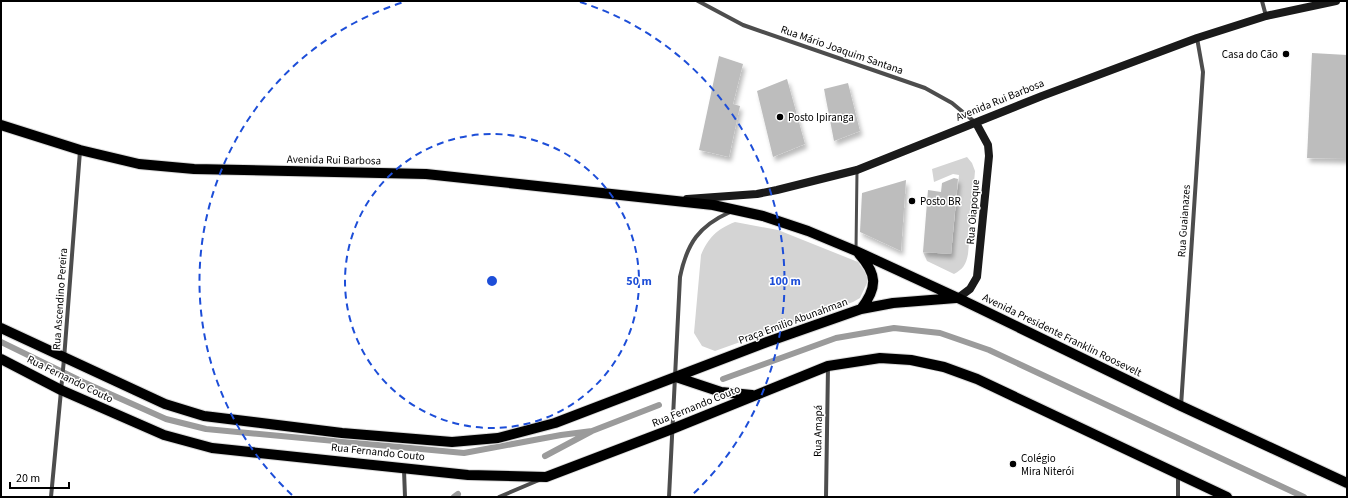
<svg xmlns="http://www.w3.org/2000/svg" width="1348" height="498" font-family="'Source Sans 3',sans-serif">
<defs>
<filter id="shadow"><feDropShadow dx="2.5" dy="4.5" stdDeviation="2" flood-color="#0004"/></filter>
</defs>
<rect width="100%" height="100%" fill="#fff"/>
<path fill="#d4d4d4" d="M967 157 972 163 975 171 968 254C966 265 963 269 954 274L927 261 923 252 951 254 959 175 953 174 934 182 932 169Z
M735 222 778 230 858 262 867 275V283L860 298 853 302 715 351 702 346 694 333 701 255C708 238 717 229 735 222Z"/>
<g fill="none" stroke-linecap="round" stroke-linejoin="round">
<path stroke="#9b9b9b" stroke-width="6" d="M1 342 83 382 166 419 206 429 464 453 561 435 592 431
M723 379 836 338 894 328 940 333 989 350 1304 497
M545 456 592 431 659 405
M454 497 458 494"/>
</g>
<path fill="#bdbdbd" filter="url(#shadow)" d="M1312 53 1347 55V159L1307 158Z
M719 56 743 64 733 104 740 106 729 157 699 150Z
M787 79 805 144 773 157 757 91Z
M848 83 860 131 834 141 824 89Z
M954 178 958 179 951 254 923 252 928 190 941 192 942 183Z
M906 180 901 251 860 232 862 193Z"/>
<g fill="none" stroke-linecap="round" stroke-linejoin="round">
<defs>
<path id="primary" d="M1 125 80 150 139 164 194 169 426 174 713 205 763 216 808 231 856 251 958 298 1181 406 1347 483
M859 254C877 274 878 287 861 309
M1 328 165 404 204 416 342 433 452 442 498 438 555 423 767 342 861 309 893 303 956 298
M1 359 61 390 164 435 212 448 468 475 546 477 672 429 828 366 880 358 911 360 944 367 977 379 1227 497
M676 377 721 392 752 395"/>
</defs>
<use href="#primary" stroke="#dbdbdb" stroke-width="12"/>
<path stroke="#4d4d4d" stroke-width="3" d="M856 249 857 171"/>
<path stroke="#4d4d4d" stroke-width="4" d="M698 1 743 25 925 88 952 103 976 123
M1262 1 1266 16
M1181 406 1203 72 1197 38
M404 470 405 497
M51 497 64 359 80 151
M499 497 539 480
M669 497 680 277C687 243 699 226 730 212
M826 497 828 367
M1178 497V475"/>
<path stroke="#1a1a1a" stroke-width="8" d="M687 199 757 194 777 190 857 170 1042 96 1197 38 1266 16 1336 1
M958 298 970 289 977 277 989 156 988 145 976 123"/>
<use href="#primary" stroke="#000" stroke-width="10"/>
</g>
<g fill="none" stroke="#1d4ed8" stroke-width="2" stroke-dasharray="7 5">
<circle cx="492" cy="281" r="147"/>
<path d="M292 495A293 293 0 0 1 404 2M580 2A293 293 0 0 1 692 495"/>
</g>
<g fill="#000" stroke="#fff" stroke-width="1.5">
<circle cx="1286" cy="54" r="4"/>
<circle cx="780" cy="117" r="4"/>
<circle cx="912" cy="201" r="4"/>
<circle cx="1013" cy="464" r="4"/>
</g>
<g text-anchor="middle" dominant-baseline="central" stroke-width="3" stroke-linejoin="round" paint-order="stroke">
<g font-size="11" fill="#000" stroke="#fff">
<text transform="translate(842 50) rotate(19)">Rua Mário Joaquim Santana</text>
<text transform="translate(1000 100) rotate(-22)">Avenida Rui Barbosa</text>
<text transform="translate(334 160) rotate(1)">Avenida Rui Barbosa</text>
<text transform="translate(973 212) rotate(-85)">Rua Oiapoque</text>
<text transform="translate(1184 221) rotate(-86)">Rua Guaianazes</text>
<text transform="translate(60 299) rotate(-86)">Rua Ascendino Pereira</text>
<text transform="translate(793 321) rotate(-20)">Praça Emilio Abunahman</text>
<text transform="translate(1062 335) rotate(26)">Avenida Presidente Franklin Roosevelt</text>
<text transform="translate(70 379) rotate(26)">Rua Fernando Couto</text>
<text transform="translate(696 406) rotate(-22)">Rua Fernando Couto</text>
<text transform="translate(818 431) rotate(-89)">Rua Amapá</text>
<text transform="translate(378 452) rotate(6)">Rua Fernando Couto</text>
</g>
<g font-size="11" fill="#000" stroke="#fff" text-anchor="start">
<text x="1278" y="54" text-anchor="end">Casa do Cão</text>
<text x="788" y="117">Posto Ipiranga</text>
<text x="920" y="201">Posto BR</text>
<text x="1021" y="458">Colégio<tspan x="1021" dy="13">Mira Niterói</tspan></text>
</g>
</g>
<circle cx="492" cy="281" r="6" fill="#1d4ed8" stroke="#fff" stroke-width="2"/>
<g font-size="12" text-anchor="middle" font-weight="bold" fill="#1d4ed8" stroke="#fff" stroke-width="3" stroke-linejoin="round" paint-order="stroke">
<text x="639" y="285">50 m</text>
<text x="785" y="285">100 m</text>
</g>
<rect width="1348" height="498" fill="none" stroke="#000000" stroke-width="4"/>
<path d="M10 482v6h59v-6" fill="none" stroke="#000000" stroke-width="2"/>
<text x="16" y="482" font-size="12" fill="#000000" stroke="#ffffff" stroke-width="3" paint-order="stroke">20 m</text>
</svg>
